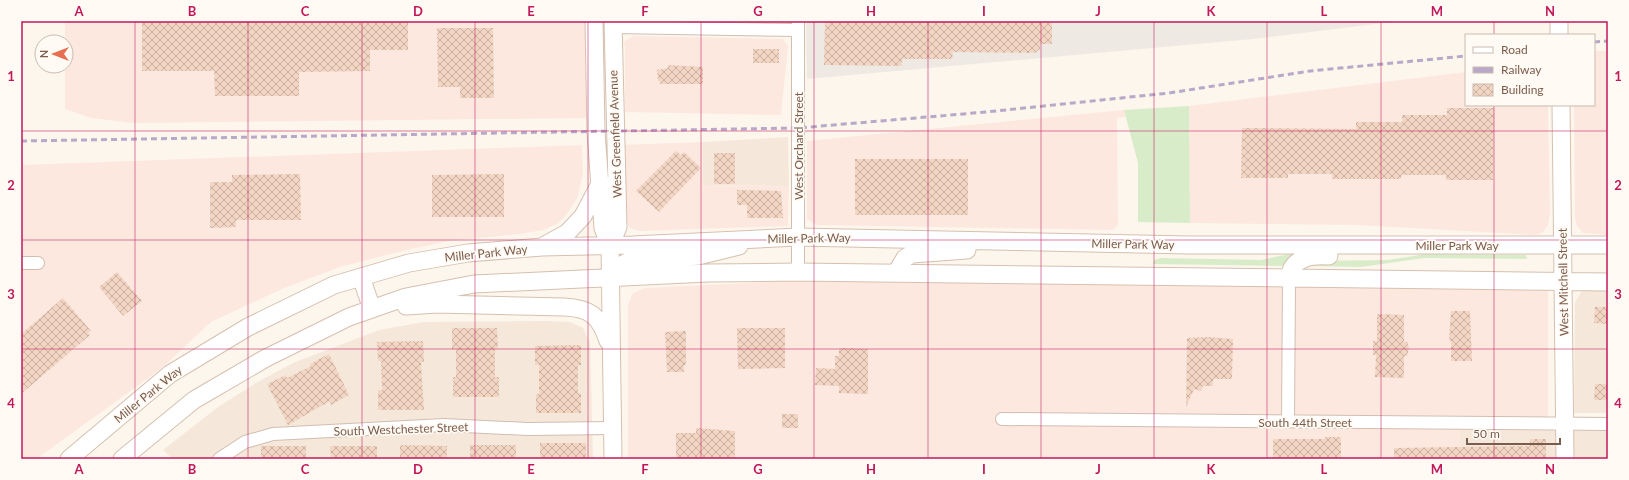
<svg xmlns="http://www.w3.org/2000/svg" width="1629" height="480" font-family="Lato,sans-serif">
<defs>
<pattern id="building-cross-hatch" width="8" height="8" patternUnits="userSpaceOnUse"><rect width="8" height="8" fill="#f3d5c3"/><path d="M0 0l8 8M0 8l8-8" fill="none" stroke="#cab0a1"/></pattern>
</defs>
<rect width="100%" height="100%" fill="#fdf6ec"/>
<path fill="#f5e8da" d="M788 137 789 186 702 185 703 142Z
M1582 291H1608V413H1574L1575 302Z
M548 321 570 322 583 328 590 343 593 459H173L163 450 218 407 256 383 293 363 379 330 424 322Z
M1460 430 1608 431V459H1460Z"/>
<path fill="#fde8e0" d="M65 21H587L589 118 133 123 91 118 65 109Z
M633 36 783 39 788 46 781 115 625 112V46L623 42Z
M1594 51H1608V235L1583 233 1577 226 1575 217 1574 105H1594Z
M1466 72V105H1548L1550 213 1548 225 1542 233 1535 235 1358 225 1190 223 1189 106Z
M1124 110 1126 117 1117 118 1118 225 1112 230 817 225 807 219V141Z
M703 142 702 185 789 186 788 226 640 231 630 228 626 222 621 145Z
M582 145 583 174 577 199 564 218 557 224 543 230 520 234 449 241 406 250 340 267 284 288 211 322 163 367 125 395 36 459H21V165Z
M793 281 1548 289V431L1460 430V459H628V305L633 293 645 288Z"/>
<path fill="#efe9e4" d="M806 21H1400L1253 39 807 79Z"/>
<path fill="#d8ecc9" d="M1189 106 1190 223 1138 222V163L1124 110Z
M1294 253H1302L1287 265 1283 266 1153 264 1154 260 1161 258 1261 260Z
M1426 254 1526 255 1527 259 1424 258 1361 267 1308 266 1314 261 1388 260Z"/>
<path fill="url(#building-cross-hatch)" d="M142 21H408V50H370V71L299 72V96H215L214 71H142Z
M825 21H1041V23H1052V44H1040V49L1035 53 953 52 952 59H902V66L824 65Z
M437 28H493L494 98H460V87H438Z
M753 49H779V63H753Z
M668 65 703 67V84H660V81H658L657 70 668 68Z
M1447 108H1494L1493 180H1446V175H1401V179H1332V174H1288V178H1241L1242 128 1356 129V122H1402V115H1447Z
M676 151 681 155 684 152 701 168 659 212 636 191Z
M714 153H735V184H714Z
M855 159H968V215H855Z
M300 174 301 220H236V227L210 228V182H232V175Z
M504 174V217H432V175Z
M737 190 781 191 783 218H747V205H737Z
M117 272 142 301 123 316 99 287Z
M63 298 91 331 88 333 90 335 21 394V334Z
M1595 307H1608V324L1594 323Z
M1451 311H1470L1472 361H1451V341H1449Z
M1377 314 1404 315V342H1407L1409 348 1407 356H1404V378L1375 377 1376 355H1373V341H1377Z
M452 328H497L498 348 495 349V377H499V397H453V377H456V349H452Z
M737 328H785V368L738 369Z
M686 331V365H684V372H667L665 332Z
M1209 337 1233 339 1232 379H1213V386H1203L1201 391 1194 389 1186 407 1187 338Z
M423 341 424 362H421L424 410H378V390H382L381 361H378L377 342Z
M581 345V365H578V393H581V413H536V394H539V365H535V346Z
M839 348 868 349V394L839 393V386L815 385 816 368 835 369V356H839Z
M329 354 349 395 331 405 330 401 288 425 267 384 286 375 287 378 311 366 310 364Z
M1595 384H1608V400H1594Z
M782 414H798V428H782Z
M696 428 735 431V459H676V433H696Z
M1325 437H1341V459H1273V439H1325Z
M1530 439H1546V459H1394V448L1530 446Z
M540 443H586V459H540Z
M400 445 447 446V459H400Z
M470 445H516V459H470Z
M261 446H306V459H261Z
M330 446H377V459H331Z"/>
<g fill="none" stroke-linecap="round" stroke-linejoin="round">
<defs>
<path id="street" d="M613 27 798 30
M21 263H38
M798 272V21
M1002 419 1608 424
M1288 422 1289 279
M219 459 245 442 273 434 444 425 528 429 612 428"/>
<path id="secondary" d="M594 21 596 132 603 228 610 246 613 459
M1559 21V35
M1561 105 1565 459
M545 245 567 233 583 216 601 182
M610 246 618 227 613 21
M896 273 905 258 912 254 967 250
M361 277 372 309
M610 278 616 268 627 262 698 256 739 246
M1289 279C1291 257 1312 255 1329 256
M406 306 437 304 564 307C590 308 600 316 608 341
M69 459 170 374 248 327 334 285 409 263 468 253 542 247 633 245 798 237 1189 245H1608
M122 459 194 400 266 358 349 317 406 297 474 284 708 273 798 272 1608 282"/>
</defs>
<use href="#street" stroke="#d1beb0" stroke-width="14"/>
<use href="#secondary" stroke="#d6c0b0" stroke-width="19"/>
<use href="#street" stroke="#fff" stroke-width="12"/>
<use href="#secondary" stroke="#fff" stroke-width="17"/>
<path stroke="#b9a8c9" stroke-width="3" stroke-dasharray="6 4" stroke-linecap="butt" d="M1594 42 1608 41
M21 141 798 128 986 112 1169 93 1310 71 1466 56"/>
</g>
<path fill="none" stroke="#c2185b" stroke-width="1" stroke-opacity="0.55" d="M135 21V459M248 21V459M362 21V459M475 21V459M588 21V459M701 21V459M814 21V459M928 21V459M1041 21V459M1154 21V459M1267 21V459M1381 21V459M1494 21V35M1494 105V459M21 131H1608M21 240H1608M21 349H1608"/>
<g text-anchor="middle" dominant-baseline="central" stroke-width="3.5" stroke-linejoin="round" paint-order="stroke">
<g font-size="12" fill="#7a5c4d" stroke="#fffaf3">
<text transform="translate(615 134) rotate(-92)">West Greenfield Avenue</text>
<text transform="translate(798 146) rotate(-90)">West Orchard Street</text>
<text transform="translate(809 238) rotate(-1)">Miller Park Way</text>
<text transform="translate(1133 244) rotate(1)">Miller Park Way</text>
<text x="1457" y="245">Miller Park Way</text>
<text transform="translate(486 253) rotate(-6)">Miller Park Way</text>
<text transform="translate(1563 282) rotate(-91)">West Mitchell Street</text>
<text transform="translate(148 394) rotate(-39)">Miller Park Way</text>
<text x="1305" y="422">South 44th Street</text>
<text transform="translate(401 429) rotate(-2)">South Westchester Street</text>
</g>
</g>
<rect width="1629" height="480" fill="none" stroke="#fffaf3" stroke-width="44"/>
<rect x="1465" y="34" width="130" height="72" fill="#fffaf3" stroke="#cabbb1"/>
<rect x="1473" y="47" width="20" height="6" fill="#ffffff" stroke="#cabbb1"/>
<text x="1501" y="54" font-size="12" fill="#7a5c4d">Road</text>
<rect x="1473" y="67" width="20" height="6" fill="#b9a8c9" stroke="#cabbb1"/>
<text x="1501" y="74" font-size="12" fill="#7a5c4d">Railway</text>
<rect x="1473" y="84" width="20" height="12" fill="url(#building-cross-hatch)" stroke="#cabbb1"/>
<text x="1501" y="94" font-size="12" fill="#7a5c4d">Building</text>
<g transform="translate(54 54) rotate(270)"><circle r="19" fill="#fffaf3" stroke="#cabbb1"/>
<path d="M0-3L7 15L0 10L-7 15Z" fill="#e76f51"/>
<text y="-6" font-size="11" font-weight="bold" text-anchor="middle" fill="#7a5c4d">N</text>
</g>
<path d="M1467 438v6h93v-6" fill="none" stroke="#7a5c4d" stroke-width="2"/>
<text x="1473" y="438" font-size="12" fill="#7a5c4d" stroke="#fffaf3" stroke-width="3" paint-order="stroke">50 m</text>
<rect x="22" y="22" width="1585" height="436" fill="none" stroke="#c2185b" stroke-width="1.5"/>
<g font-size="13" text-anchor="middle" font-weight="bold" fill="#c2185b">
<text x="79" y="16">A</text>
<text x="192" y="16">B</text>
<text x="305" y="16">C</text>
<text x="418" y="16">D</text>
<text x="531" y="16">E</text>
<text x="645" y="16">F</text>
<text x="758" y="16">G</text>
<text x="871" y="16">H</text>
<text x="984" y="16">I</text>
<text x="1098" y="16">J</text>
<text x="1211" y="16">K</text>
<text x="1324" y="16">L</text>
<text x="1437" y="16">M</text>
<text x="1550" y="16">N</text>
<text x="11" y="81">1</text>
<text x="1618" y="81">1</text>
<text x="11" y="190">2</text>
<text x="1618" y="190">2</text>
<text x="11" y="299">3</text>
<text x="1618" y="299">3</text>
<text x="11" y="408">4</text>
<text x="1618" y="408">4</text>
<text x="79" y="474">A</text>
<text x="192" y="474">B</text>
<text x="305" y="474">C</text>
<text x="418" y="474">D</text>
<text x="531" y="474">E</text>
<text x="645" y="474">F</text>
<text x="758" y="474">G</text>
<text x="871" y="474">H</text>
<text x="984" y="474">I</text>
<text x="1098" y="474">J</text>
<text x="1211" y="474">K</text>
<text x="1324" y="474">L</text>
<text x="1437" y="474">M</text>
<text x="1550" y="474">N</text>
</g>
</svg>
